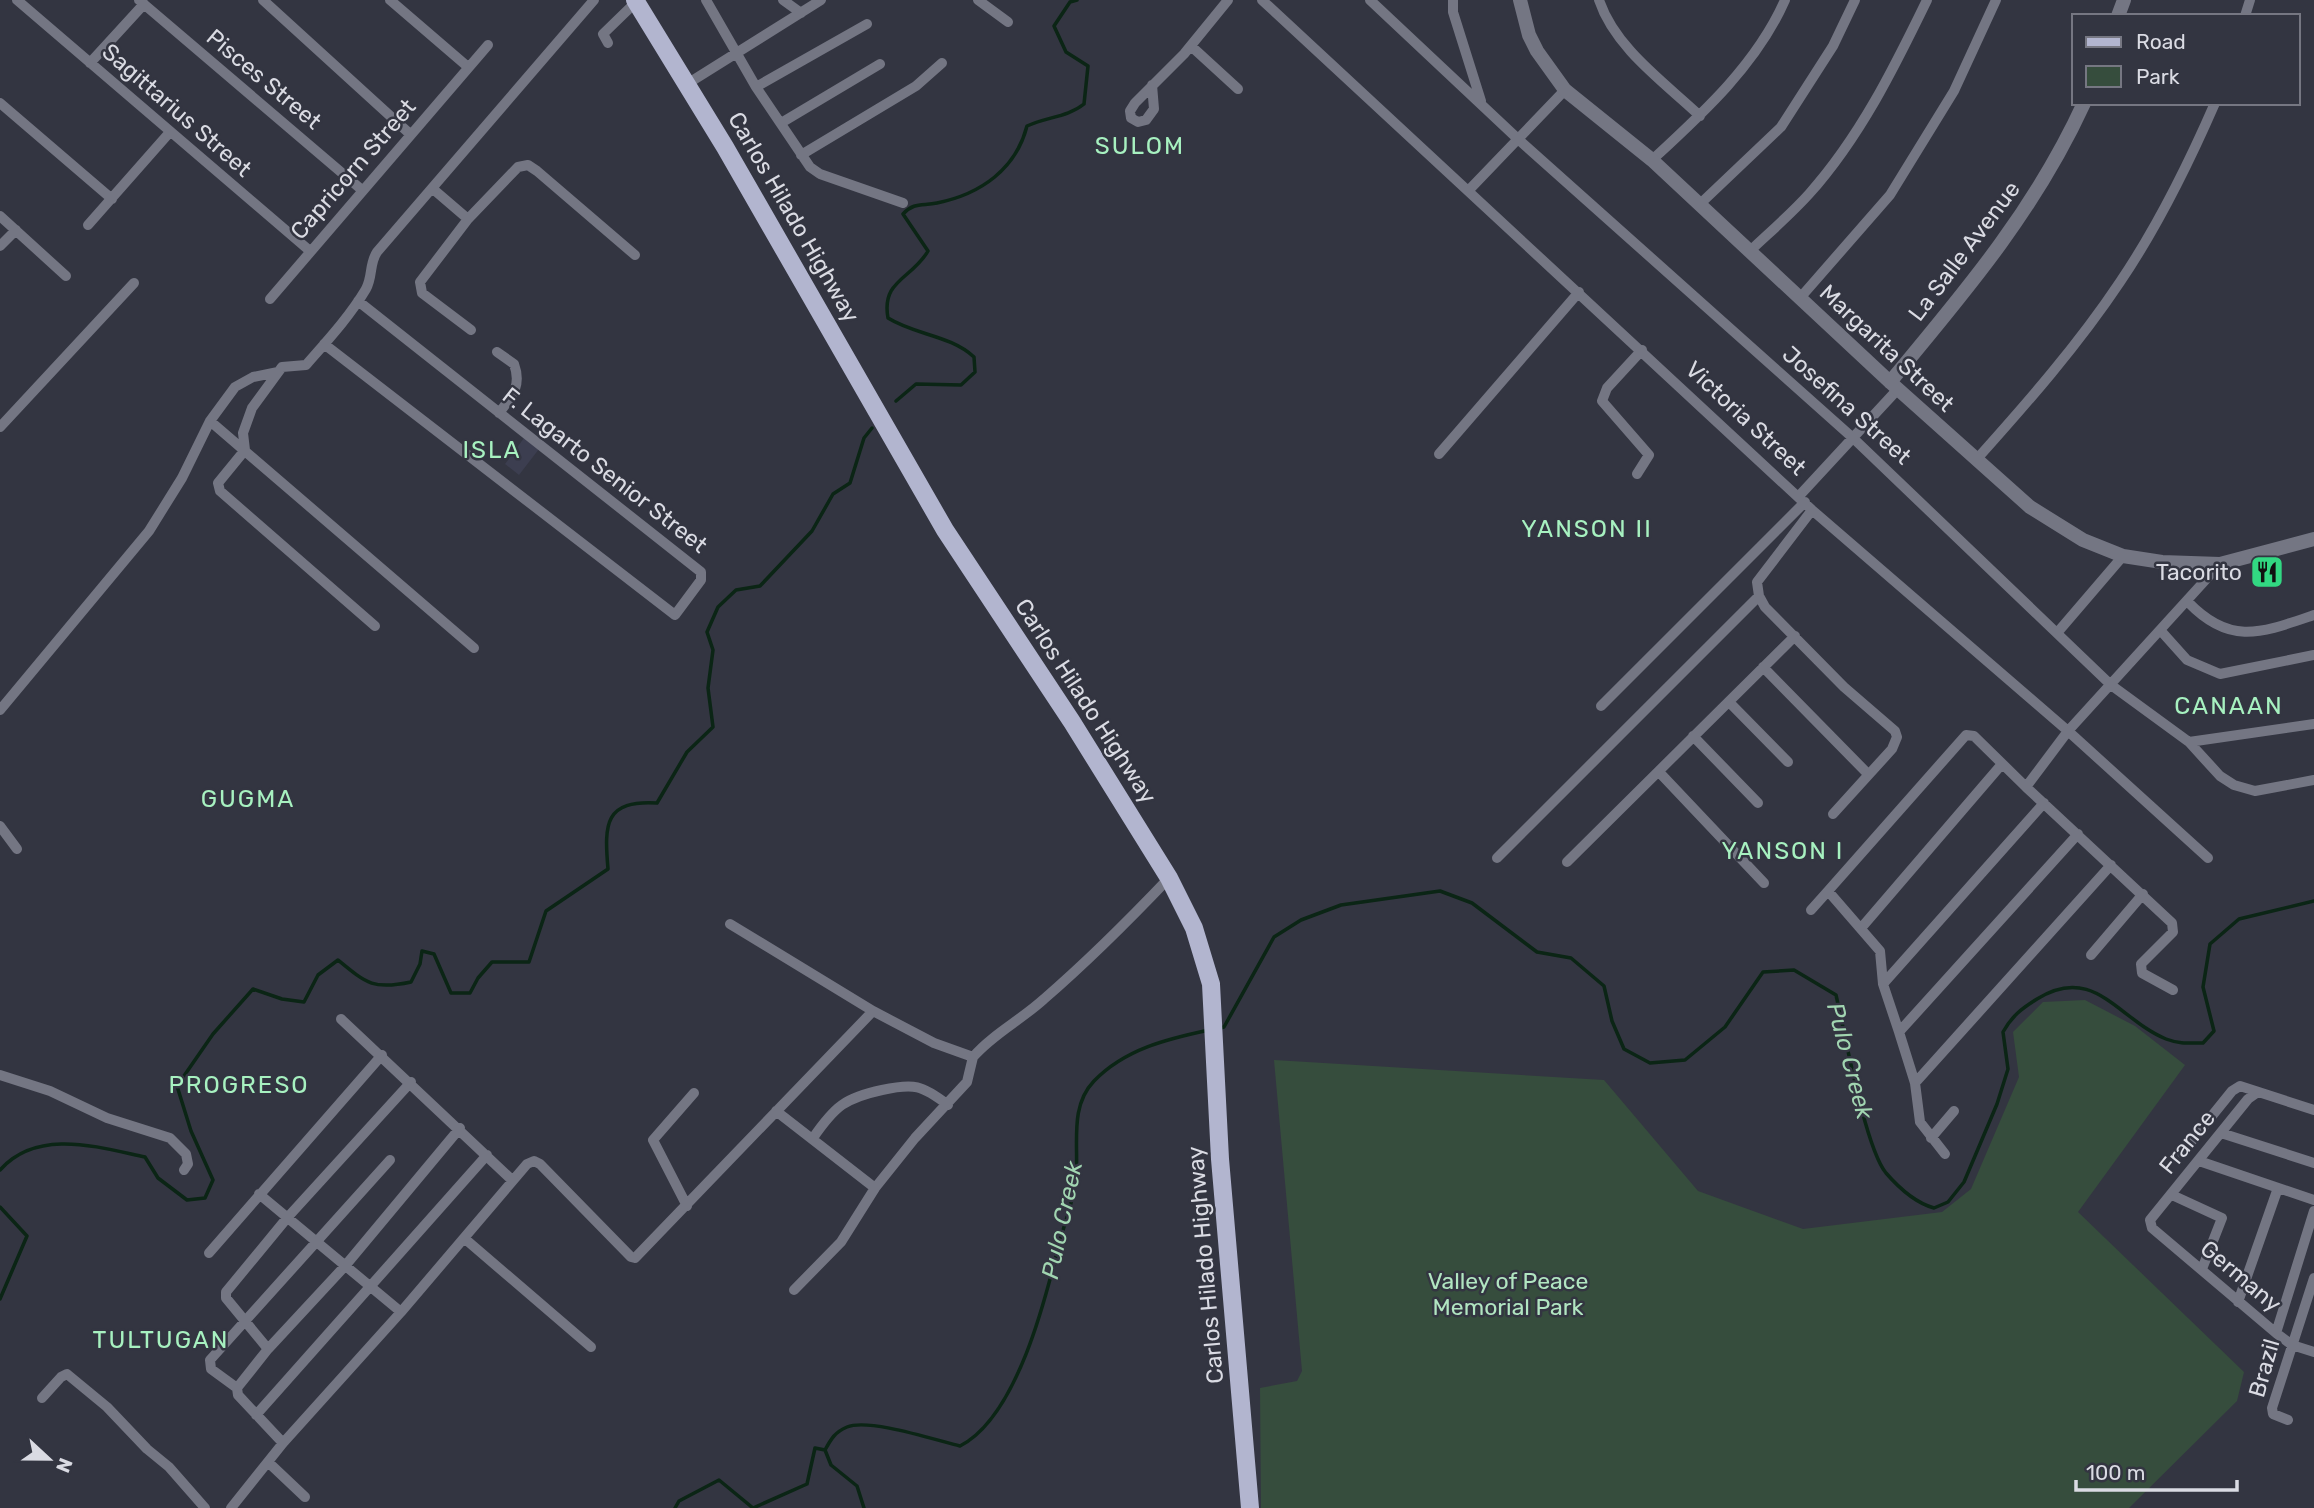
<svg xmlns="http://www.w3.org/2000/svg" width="2314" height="1508" font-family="Rubik,sans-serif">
<rect width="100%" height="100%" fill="#333541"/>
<path fill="#3c3e50" d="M524 438 539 449 519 475 505 464Z"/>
<path fill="#364d3d" d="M2085 1000 2135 1026 2185 1065 2078 1212 2244 1372 2237 1401 2129 1508H1261L1260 1388 1297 1381 1302 1371 1274 1060 1604 1080 1698 1191 1803 1229 1942 1212 1971 1189 2019 1077 2013 1032 2043 1002Z"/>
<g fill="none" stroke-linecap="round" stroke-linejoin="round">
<path stroke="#0b2515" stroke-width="3.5" d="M896 401 916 384 961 385 975 372 974 357C950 335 915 335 888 318 881 280 912 279 928 251L903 214C914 202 922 206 937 203 981 194 1016 169 1027 126 1046 117 1068 117 1084 104L1088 66 1066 52 1054 26 1070 2 1077 0
M1220 1028 1224 1027 1274 937 1301 920 1341 905 1440 891 1472 903 1537 952 1571 958 1604 986 1612 1021 1624 1049 1650 1063 1685 1060 1725 1027 1763 972 1794 970 1836 995C1845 1034 1865 1147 1886 1173 1899 1188 1916 1203 1934 1208L1948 1202 1964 1182 1997 1104 2008 1069 2003 1032C2012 1016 2021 1009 2037 999 2094 963 2119 1020 2166 1039 2179 1044 2189 1043 2203 1043L2214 1031 2203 987 2210 944 2239 919 2314 901
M0 1170C37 1128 98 1147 145 1157L158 1178 187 1200 205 1198 213 1180 191 1131 177 1086 213 1034 253 989 282 999 304 1002 318 975 338 960C367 984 374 990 411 982L420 964 422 951 434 954 451 993H470L478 978 492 962H529L546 911 608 869C604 823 605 800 657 803L687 752 713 727 708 688 713 650 707 632 718 607 736 590 760 586 812 531 833 494 850 483 864 438 872 428
M0 1207 27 1236 0 1299
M675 1508 679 1501 719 1480 753 1508 807 1484 815 1448 825 1450
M864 1508 857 1486 831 1465 825 1450C831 1439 835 1432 847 1427 869 1418 935 1440 960 1446 1017 1417 1046 1298 1060 1240 1066 1220 1074 1198 1076 1178 1079 1145 1069 1107 1094 1081 1125 1049 1167 1039 1209 1030"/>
<path stroke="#747683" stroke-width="10" d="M17 0 310 251
M139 0 362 190
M263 0 410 134
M390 0 468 67
M706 0 756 87 810 167 820 174 903 203
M783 0 801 13
M978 0 1008 22
M1262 0 1812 510 2068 731 2208 858
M1370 0 1519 140 1853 438 2111 685 2189 742 2220 776 2234 785 2255 791 2314 780
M1453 0V12L1481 101
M1599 0C1615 48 1664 82 1700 116
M2245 16 2250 0
M608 43 603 34 636 2
M1191 46 1238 89
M90 63 144 4
M687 84 821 0
M1152 85 1154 109 1146 120 1138 122 1131 118 1130 111 1135 103 1184 54 1228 0
M756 87 867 24
M0 103 112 199
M781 123 880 64
M801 155 916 86 942 63
M1652 160C1702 114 1757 64 1785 0
M433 189 468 219
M1469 190 1565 90
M1700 204 1781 127 1833 46 1855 0
M0 216 66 276
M88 225 170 132
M0 246 16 230
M1751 250C1770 232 1791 214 1809 194 1860 137 1894 68 1927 0
M1800 298 1890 195 1954 91 1996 0
M270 299 488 45
M471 330 422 293 420 282 468 219 518 167 528 165 537 171 635 255
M324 344 675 615 701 580V572L358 301
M497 352 514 364C522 386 512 396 499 413
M210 421 474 648
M0 427 134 283
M1439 454 1579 292
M1976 460C2027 403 2078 345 2120 282 2158 226 2188 165 2215 103
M1637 474 1649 455 1602 401 1607 388 1642 350
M1799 496 1898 389
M1812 510 1757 582 1759 596 1765 607 1844 687 1895 731 1897 737 1892 749 1833 814
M2188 602C2230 646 2261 633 2314 615
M375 626 220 491 218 483 245 450 243 433 252 408 282 367 306 365C327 341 350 316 366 289 373 276 369 264 377 252L594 0
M2161 631 2187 660 2220 674 2314 655
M2057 633 2123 556
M1763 667 1868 774
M1729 702 1788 762
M1601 706 1805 502
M0 710 149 531 182 478 210 421 235 387 253 377 278 372
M1693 736 1758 803
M2189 742 2314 724
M1659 772 1764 883
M0 826 17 849
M1497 858 1759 596
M1567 862 1795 636
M1811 910 1828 891
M730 924 873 1011
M1862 927 2002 764
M2091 955 2143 894
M1883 984 2044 803
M2173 990 2142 973 2141 964 2173 932 2172 923 2026 787 2068 731 2220 564
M341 1019 512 1180
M1899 1032 1883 984 1880 951 1828 891 1966 735 1974 736 2026 787
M973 1057C993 1034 1021 1020 1044 999 1088 961 1129 920 1169 878
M0 1075 50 1091 107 1118 170 1138 186 1154 188 1164 184 1170
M1915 1083 1899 1032 2078 834
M2258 1092 2248 1099 2150 1220 2152 1228 2276 1333 2292 1345 2314 1352
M776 1111 875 1188
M460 1128 345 1266 268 1349 237 1388 238 1395 283 1443 401 1312 527 1164 534 1161 540 1164 631 1257 635 1258 873 1011 934 1043 973 1057 967 1082 915 1138 875 1188 841 1242 794 1290
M2221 1133 2314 1163
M813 1138C835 1106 845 1098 882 1090 914 1083 922 1085 948 1105
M1931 1138 1954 1111
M2182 1153 2232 1091 2240 1086 2314 1110
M1945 1154 1920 1122 1915 1083 2111 865
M2199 1161 2314 1200
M259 1194 401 1312
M2172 1195 2222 1218 2202 1269
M687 1206 653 1140 694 1093
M464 1238 591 1347
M209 1253 382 1055
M2238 1302 2278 1188
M2276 1333 2314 1211
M268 1349 226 1298V1292L287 1218 411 1082
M237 1388 211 1369 210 1360 390 1160
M42 1398 61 1377 67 1374 107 1407 147 1449 169 1467 205 1508
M256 1415 487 1155
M2288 1420 2273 1414 2272 1408 2314 1278
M268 1462 305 1497
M231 1508 283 1443"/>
<path stroke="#747683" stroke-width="14" d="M1520 0 1529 35 1537 51 1565 90 1652 160 1890 382 2030 507 2083 540 2123 556 2162 562 2220 564 2314 539
M2118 16 2124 0
M1890 382C1965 292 2035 210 2084 103"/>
<path stroke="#b2b5cf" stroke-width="18" d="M635 0 725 147 945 530 1072 722 1169 878 1194 928 1211 984 1220 1159 1250 1508"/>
</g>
<defs>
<symbol id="restaurant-square" viewBox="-11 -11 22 22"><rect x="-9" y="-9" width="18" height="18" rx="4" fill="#32d882" stroke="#333541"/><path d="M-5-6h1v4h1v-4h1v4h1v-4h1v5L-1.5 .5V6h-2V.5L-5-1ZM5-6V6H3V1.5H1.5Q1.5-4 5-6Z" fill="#111"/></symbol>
</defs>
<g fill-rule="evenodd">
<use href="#restaurant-square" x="2248" y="553" width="38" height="38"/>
</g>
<g text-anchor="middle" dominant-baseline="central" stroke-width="5" stroke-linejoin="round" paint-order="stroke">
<g font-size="23" fill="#dadbe3" stroke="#333541">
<text transform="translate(264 79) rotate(40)">Pisces Street</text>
<text transform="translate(177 110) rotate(41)">Sagittarius Street</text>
<text transform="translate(353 169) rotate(-49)">Capricorn Street</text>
<text transform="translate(794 217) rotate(60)">Carlos Hilado Highway</text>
<text transform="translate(1964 251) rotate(-53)">La Salle Avenue</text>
<text transform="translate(1887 348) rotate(43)">Margarita Street</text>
<text transform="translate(1847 405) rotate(42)">Josefina Street</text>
<text transform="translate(1746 418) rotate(43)">Victoria Street</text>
<text transform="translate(605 470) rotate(38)">F. Lagarto Senior Street</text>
<text transform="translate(1086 701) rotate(57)">Carlos Hilado Highway</text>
<text transform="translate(2187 1142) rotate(-51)">France</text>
<text transform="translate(1205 1265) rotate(-95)">Carlos Hilado Highway</text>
<text transform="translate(2241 1276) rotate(40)">Germany</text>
<text transform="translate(2264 1368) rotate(-74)">Brazil</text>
</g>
<g font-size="23" fill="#dadbe3" stroke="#333541" text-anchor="end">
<text x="2242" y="572">Tacorito</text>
</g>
<g font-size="23" fill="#b1e5c1" stroke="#333541">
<text x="1508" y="1281">Valley of Peace<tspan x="1508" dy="26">Memorial Park</tspan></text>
</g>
<g font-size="24" letter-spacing="2" fill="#a7f1c0" stroke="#333541">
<text x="1140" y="146">SULOM</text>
<text x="492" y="450">ISLA</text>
<text x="1587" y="529">YANSON II</text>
<text x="2229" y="706">CANAAN</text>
<text x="248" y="799">GUGMA</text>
<text x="1783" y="851">YANSON I</text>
<text x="239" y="1085">PROGRESO</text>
<text x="161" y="1340">TULTUGAN</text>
</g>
<g font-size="24" font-style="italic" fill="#a1d5b1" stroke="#333541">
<text transform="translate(1850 1061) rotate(75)">Pulo Creek</text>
<text transform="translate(1062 1220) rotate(-78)">Pulo Creek</text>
</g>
</g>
<rect x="2072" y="14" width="228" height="91" fill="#333541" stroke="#767782" stroke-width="2"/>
<rect x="2086" y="37" width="35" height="10" fill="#b2b5cf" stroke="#767782" stroke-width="2"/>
<text x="2136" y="49" font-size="21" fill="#dadbe3">Road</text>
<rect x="2086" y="66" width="35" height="21" fill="#364d3d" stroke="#767782" stroke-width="2"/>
<text x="2136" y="84" font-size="21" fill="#dadbe3">Park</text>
<g transform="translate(49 1459) rotate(112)" stroke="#333541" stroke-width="5" paint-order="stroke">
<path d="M0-5L12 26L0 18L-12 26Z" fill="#dadbe3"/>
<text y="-10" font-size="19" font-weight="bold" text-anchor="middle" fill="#dadbe3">N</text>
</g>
<path d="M2076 1480v10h161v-10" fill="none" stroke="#dadbe3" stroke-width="3.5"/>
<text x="2086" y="1480" font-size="21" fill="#dadbe3" stroke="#333541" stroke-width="5" paint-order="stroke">100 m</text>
</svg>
